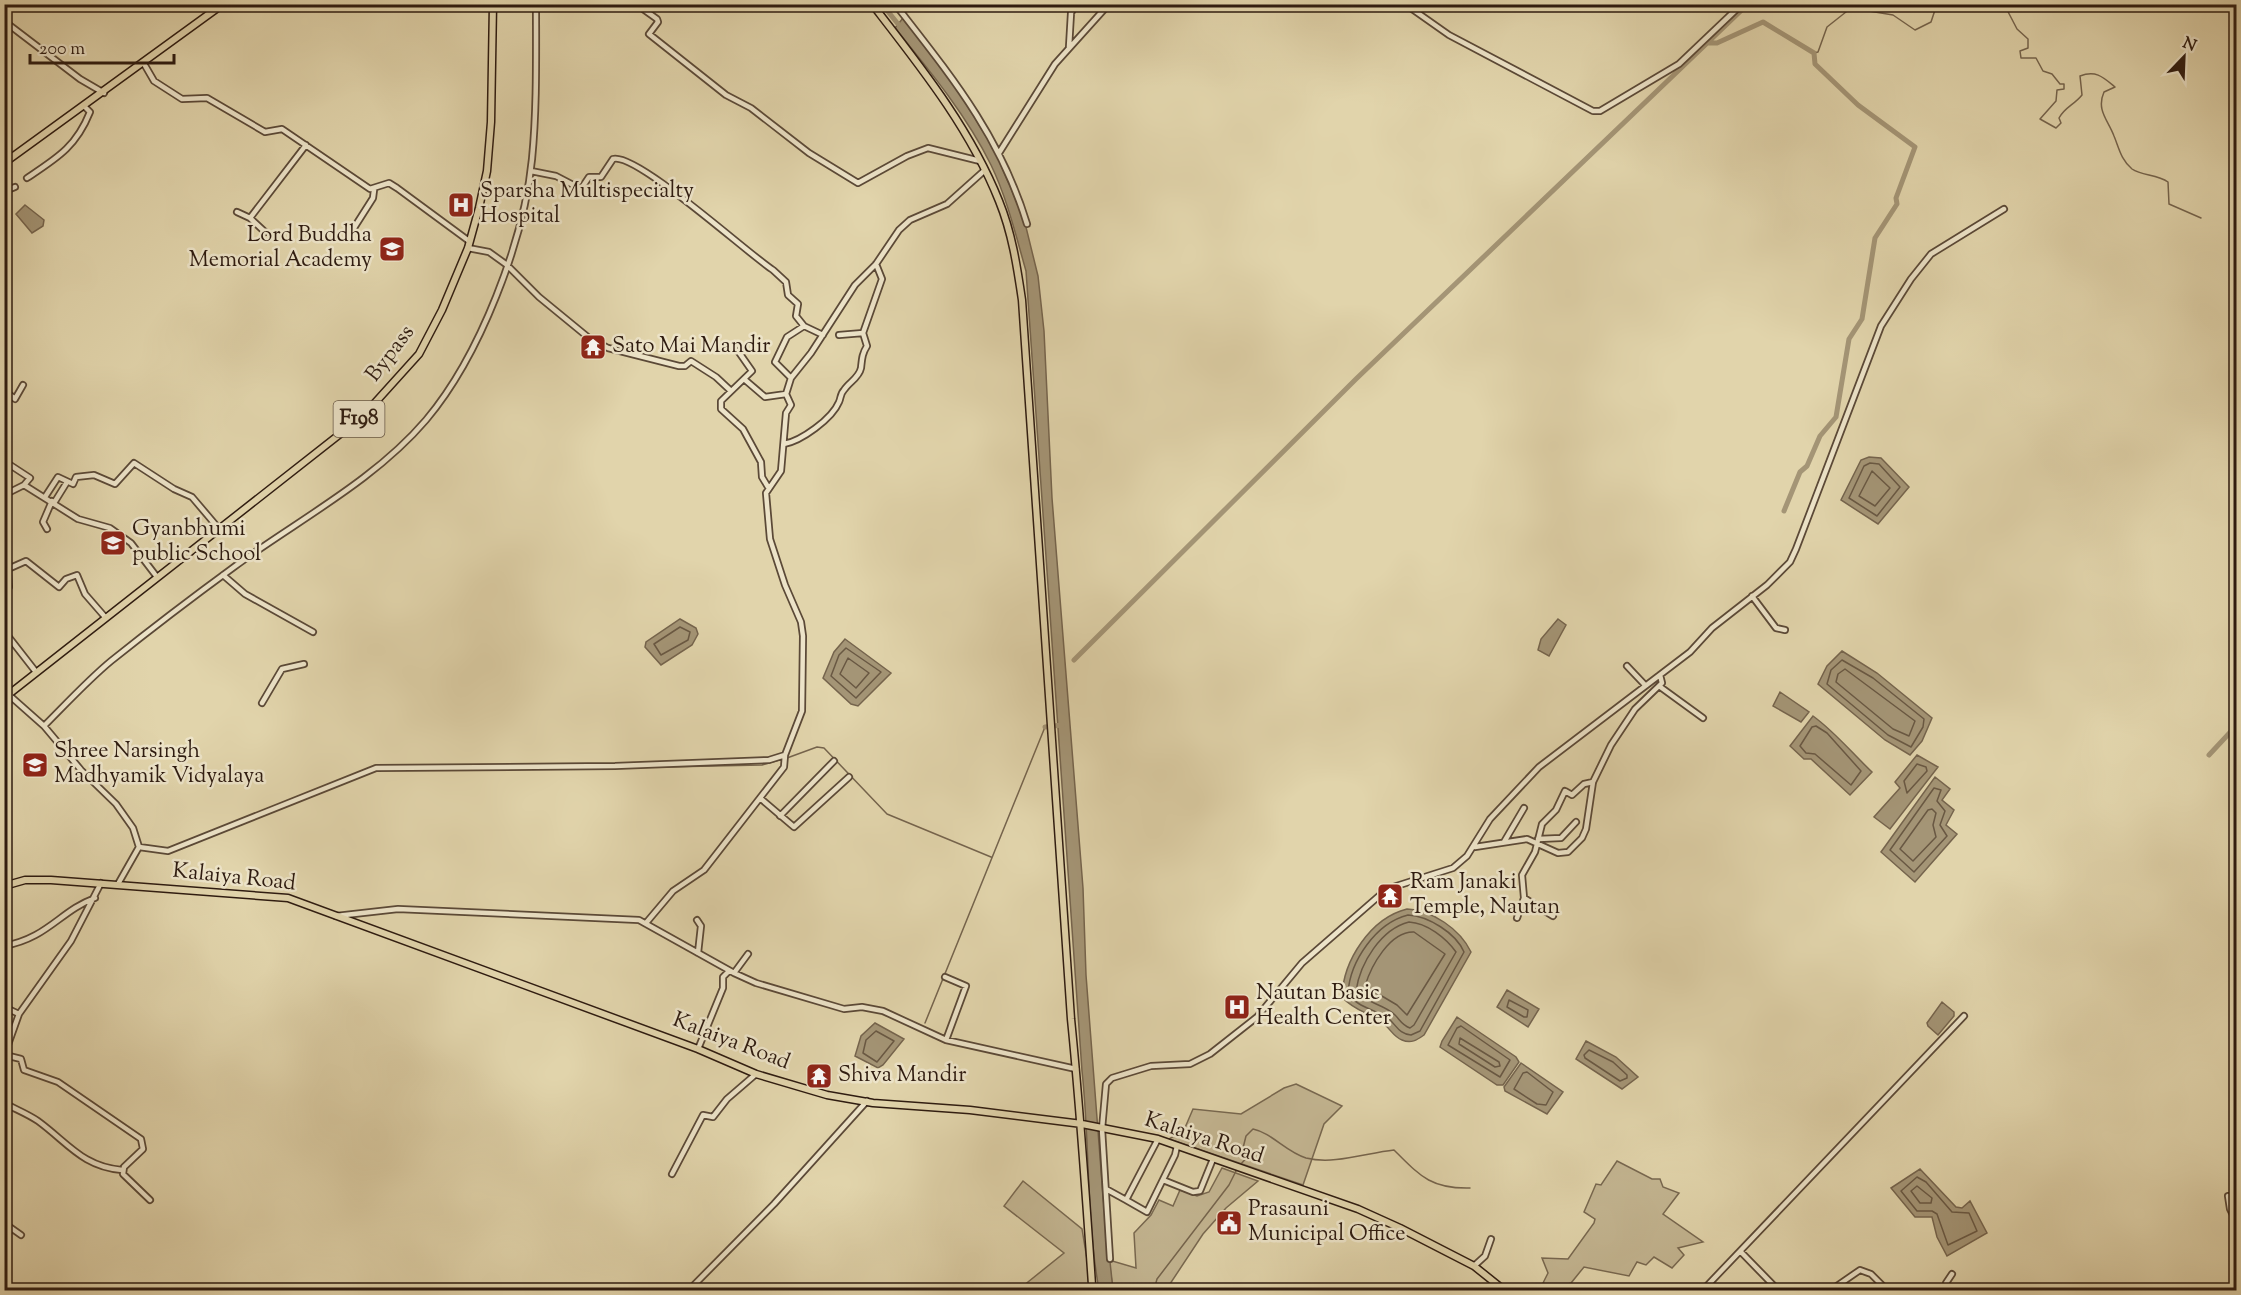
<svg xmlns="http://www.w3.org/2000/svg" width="2241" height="1295" font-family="'Sorts Mill Goudy',serif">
<rect width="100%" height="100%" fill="#e1d4ab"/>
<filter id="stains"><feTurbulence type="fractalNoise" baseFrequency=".00333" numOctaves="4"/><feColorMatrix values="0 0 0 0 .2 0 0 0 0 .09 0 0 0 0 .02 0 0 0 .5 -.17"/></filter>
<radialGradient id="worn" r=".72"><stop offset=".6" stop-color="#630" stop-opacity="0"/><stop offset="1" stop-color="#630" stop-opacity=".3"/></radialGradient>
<path fill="#c3b591" stroke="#786850" stroke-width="1.5" d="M1296 1084 1342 1106 1324 1124 1303 1185 1169 1139 1184 1130 1193 1109 1241 1114 1284 1088Z
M1617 1161 1652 1179H1660L1663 1187 1679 1193 1663 1214 1703 1242 1678 1248 1684 1255 1672 1268 1654 1257 1646 1265 1637 1262 1629 1276 1584 1267 1571 1283 1558 1288 1543 1283 1548 1273 1542 1258 1568 1259 1594 1223 1595 1219 1584 1212 1596 1184 1601 1185Z
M1222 1168 1258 1181 1226 1208 1203 1234 1166 1290H1113L1109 1260 1136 1268 1134 1233 1151 1215 1159 1200 1173 1206 1180 1190 1197 1196 1209 1192Z
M1023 1181 1082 1229 1092 1290H1018L1064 1253 1004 1206Z"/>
<path fill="#a49576" stroke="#75644d" stroke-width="1.5" d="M903 18 955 86 994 149 1024 219 1038 276 1044 331 1052 498 1083 888 1086 975 1103 1196 1113 1290H1099C1086 1218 1090 1144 1082 1071L1026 271C1016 236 1007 198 991 165 967 116 930 71 895 28Z
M25 205 44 220 43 226 32 233 16 214Z
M1869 457 1881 458 1909 487 1878 524 1841 500 1861 460Z
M680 619 696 628 698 634 692 645 661 665 645 647 646 642Z
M1558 619 1566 625 1549 656 1538 650 1541 639Z
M845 639 891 673 858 706 851 704 823 678 834 652Z
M1842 651 1877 673 1932 718 1922 741 1910 755 1885 740 1818 684 1827 666Z
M1780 692 1809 712 1801 722 1773 706Z
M1813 716C1835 732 1852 753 1872 772L1850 795 1811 759H1804L1790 746Z
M1917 755 1938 767 1890 829 1874 817 1900 788 1895 782Z
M1935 777 1950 789 1942 800 1954 810 1946 825 1957 834 1915 882 1881 852Z
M1407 909C1432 910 1460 929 1471 952L1424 1035C1417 1040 1411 1044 1402 1040 1394 1037 1391 1030 1385 1025 1374 1014 1355 1012 1342 997 1343 960 1371 918 1407 909Z
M1507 990 1539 1009 1528 1027 1497 1007Z
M1942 1002 1954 1012V1016L1938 1035 1928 1026 1927 1023Z
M1457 1017 1516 1057 1519 1062 1503 1085H1497L1440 1047 1442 1041Z
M875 1023 904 1039 883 1065 878 1068 855 1056 861 1036Z
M1586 1041 1616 1057 1638 1077 1622 1089 1576 1059Z
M1521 1063 1563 1092 1547 1114 1505 1091 1504 1087Z
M1920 1169 1956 1207 1962 1208 1970 1201 1987 1233 1947 1256 1937 1237 1932 1217H1915L1891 1188Z"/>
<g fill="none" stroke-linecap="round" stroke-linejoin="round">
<path stroke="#695843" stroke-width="1.5" d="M1870 463 1879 464 1900 487 1877 516 1849 498 1864 466Z
M1872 471 1890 488 1875 506 1859 496Z
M680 627 690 632 688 640 661 655 654 644Z
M846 648 881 672 856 698 831 676 839 655Z
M848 658 869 673 856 688 840 674Z
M1842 660 1873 678 1924 719 1923 727 1911 747 1888 735 1827 684 1831 670Z
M1845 669 1915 721 1909 736 1893 729 1836 682 1838 674Z
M1816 726 1827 733 1861 771 1851 785 1815 754 1806 753 1800 746 1812 727Z
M1917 764 1926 767 1927 771 1907 793 1904 781Z
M1934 788 1941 790 1937 801 1945 811 1940 825 1947 836 1914 872 1890 850Z
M1932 809 1936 813 1933 825 1936 837 1913 861 1900 849 1928 810Z
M1408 915C1428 916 1456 933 1464 952L1420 1031 1411 1035C1399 1034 1397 1026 1389 1019 1376 1009 1357 1008 1348 993 1350 961 1376 923 1408 915Z
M1409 922C1427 923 1446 938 1456 952L1414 1025 1410 1028C1402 1025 1400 1020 1395 1015 1384 1004 1365 1003 1356 991 1360 963 1381 929 1409 922Z
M1414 932 1445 954 1407 1015 1397 1005 1365 986C1371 966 1390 931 1414 932Z
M1509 1000 1528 1010 1527 1017H1524L1507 1007Z
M1461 1026 1510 1060 1500 1077 1448 1045 1457 1028Z
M876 1031 894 1041 877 1062 863 1053 866 1040Z
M1460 1038 1499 1062 1500 1066 1495 1067 1459 1044Z
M1589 1050 1613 1062 1627 1075V1078L1620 1081 1585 1058 1584 1055Z
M1527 1072 1553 1092 1546 1105 1537 1104 1514 1089 1523 1073Z
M1917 1177 1926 1182 1952 1212 1969 1213 1977 1231 1948 1245 1937 1214 1932 1211H1917L1901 1191Z
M1917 1186 1932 1198 1931 1203H1920L1911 1191Z"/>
<path stroke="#75644d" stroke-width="1.5" d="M2004 4 2017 29 2028 39V48L2020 51 2021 58H2036L2043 71 2052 74 2060 84H2064V89L2057 90 2056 101 2040 119 2056 128 2061 123 2059 118C2065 107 2074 105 2082 95L2080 76C2096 70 2103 77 2115 87L2104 92C2096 110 2108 120 2114 136 2119 148 2121 160 2132 169 2142 176 2157 174 2168 182L2169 204 2201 218
M1814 53 1818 52 1827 27 1851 8 1893 15 1915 30 1931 22 1937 4
M787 758 817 747 824 748 887 814 991 857
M665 767 762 765 783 759
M925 1023 1045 727
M1240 1165 1251 1153 1243 1148 1246 1136 1253 1129C1272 1133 1286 1152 1306 1158 1334 1165 1366 1153 1394 1150 1420 1176 1431 1189 1470 1188
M1154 1290 1157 1279 1229 1185 1237 1169"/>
<path stroke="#a49576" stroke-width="5" d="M882 4 902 29
M1706 43H1717L1763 22 1814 53 1815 64 1858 105 1915 147 1896 198 1897 204 1875 238 1862 319 1849 339 1836 417 1820 436 1807 466 1800 472 1784 511
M1074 660 1356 379 1748 4
M1045 727 1062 725
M2209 755 2236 726"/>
<defs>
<path id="minor" d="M636 4 657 19 658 22 649 34 726 95 751 108 809 153 858 183 907 156 928 148 980 161
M895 4C951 76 1000 135 1027 224
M1405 4 1449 35 1593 111H1600L1679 64 1742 4
M4 21 80 79 104 93
M1069 47 1071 13 1076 4
M143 62 154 81 182 99 207 98 265 132 282 129 370 189 389 183 397 188 469 241
M999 153 1055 64 1109 4
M531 171 556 176 581 189 589 177H601L613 159C636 152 747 253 773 270L786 282 788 295 798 304 796 316 804 326
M27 178C57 158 76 147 90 112L84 106
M4 185 10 189 15 187
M237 212 250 218
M352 231 373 198 374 190
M265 232 250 218 306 145
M468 248 489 252 507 265 539 297 589 338 608 348 679 366H685L691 361 716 377 731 391
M839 335 863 333
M738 351 752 371 721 401V409L743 429 761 462 762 477 768 487
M791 378 775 362 787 337 804 326 823 335
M744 379 765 397 786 394
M4 390 15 399 23 385
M784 444C801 441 832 419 839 402 841 398 840 394 844 390 849 382 859 378 861 368 862 359 862 354 867 346L863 333 882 279 876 264
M4 461 30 478 24 485
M4 495 24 485 78 519 110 528 131 543 157 577
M45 497 58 477 73 484 76 477 94 475 115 484 134 463 174 489 192 497 220 530
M54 503 67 482
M47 529 43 522 52 501
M223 575 245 594 313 632
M4 594 9 587 8 569 26 561 59 587 66 579 77 575 85 594 105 617
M1752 596 1776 628 1785 630
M4 631 36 672
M1627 666 1645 685
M1659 686 1703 718
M9 695 44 726 81 770 116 804 133 828 139 847 118 884
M262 703 282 669 304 664
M44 726C66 704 88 680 111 661 151 629 193 597 234 567 298 520 374 481 426 420 480 356 524 241 532 159 537 108 536 56 536 4
M4 754 8 751
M760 798 794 827 849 777
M780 816 834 761
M1538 839 1561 838 1576 822
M1504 842 1524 808
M139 847 168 851 376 768 615 766 769 760 785 755 802 711 803 636 801 622 785 585 770 539 766 493 781 471 786 413 791 405 786 394 791 378 811 353 855 285 876 264 899 230 910 220 947 204 985 170
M1475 847 1527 839 1558 853 1568 852 1582 838 1586 829 1593 782 1611 745 1635 709 1662 683 1660 675
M1524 898 1553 916
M336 916 398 909 639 920 734 973 756 983 844 1009 862 1007 883 1011 946 1040 1076 1069
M1517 918 1524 898 1522 875 1535 852 1542 824 1556 810 1565 791 1572 795 1584 784 1593 782
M697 920 701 926 698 953
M646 923 673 891 704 870 784 767 785 755
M4 946C48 938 60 911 95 898
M734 973 748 954
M945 977 966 986 946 1040
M4 1007 19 1014
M698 1049 723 988V977L729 971
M5 1055 21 1059 24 1070 58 1082 141 1139 143 1149 124 1167 123 1174 150 1200
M4 1056 19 1014 71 941 101 883
M4 1103C15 1109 28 1114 38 1121 68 1143 83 1167 122 1170
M1158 1139 1126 1200 1147 1212 1175 1155 1177 1146
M672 1174 703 1115 713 1117 727 1099 756 1074
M1163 1180 1193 1192 1200 1191 1213 1159
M1106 1189 1126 1200
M2228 1196 2230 1209 2236 1221
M4 1223 21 1235
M1741 1252 1778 1290
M1110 1259 1102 1129 1106 1084 1112 1078 1151 1066 1190 1064 1210 1054 1257 1017 1302 963 1387 889 1453 868 1467 856 1490 819 1539 767 1690 652 1712 628 1767 585 1790 562 1796 549 1881 326 1911 279 1931 254 2004 209
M1474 1266 1485 1256 1491 1239
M689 1290 774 1204 867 1101
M1563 1290H1568
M1703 1290 1964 1016
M1831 1290 1860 1270 1871 1274 1887 1290
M1945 1290 1946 1283 1952 1274"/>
<path id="major" d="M872 4C920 66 970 128 999 201 1012 233 1017 266 1022 300L1071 1019C1080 1108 1086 1196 1092 1285L1095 1290
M4 163 223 4
M4 698 363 416 419 354 442 310 468 248 479 208 487 171 491 122 493 4
M4 886 25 880H51L288 898 698 1049 756 1074 827 1095 873 1103 970 1110 1082 1124 1158 1139 1358 1209 1400 1228 1474 1266 1504 1290"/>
</defs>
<use href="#minor" stroke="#5b4937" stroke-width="8"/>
<use href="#major" stroke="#2e1b10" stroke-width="9"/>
<use href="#minor" stroke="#ece3c8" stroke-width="4.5"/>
<use href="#major" stroke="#e1d4ab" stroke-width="6"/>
</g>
<defs>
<symbol id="hospital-square" viewBox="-11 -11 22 22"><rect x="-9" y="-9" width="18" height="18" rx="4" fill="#8f2418" stroke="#ece3c8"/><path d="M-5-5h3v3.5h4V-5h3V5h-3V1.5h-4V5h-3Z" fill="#fff"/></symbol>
<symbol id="school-square" viewBox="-11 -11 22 22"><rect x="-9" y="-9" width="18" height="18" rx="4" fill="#8f2418" stroke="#ece3c8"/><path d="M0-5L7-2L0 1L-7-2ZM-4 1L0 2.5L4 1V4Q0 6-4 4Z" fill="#fff"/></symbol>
<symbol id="temple-square" viewBox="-11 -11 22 22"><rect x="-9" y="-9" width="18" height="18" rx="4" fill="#8f2418" stroke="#ece3c8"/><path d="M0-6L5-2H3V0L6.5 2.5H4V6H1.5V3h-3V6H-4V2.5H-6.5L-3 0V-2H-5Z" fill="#fff"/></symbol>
<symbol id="civic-square" viewBox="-11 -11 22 22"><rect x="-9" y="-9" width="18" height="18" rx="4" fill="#8f2418" stroke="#ece3c8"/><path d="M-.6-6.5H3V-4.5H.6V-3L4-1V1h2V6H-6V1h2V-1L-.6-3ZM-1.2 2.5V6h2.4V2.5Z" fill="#fff"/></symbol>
</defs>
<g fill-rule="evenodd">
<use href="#hospital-square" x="446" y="190" width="30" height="30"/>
<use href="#school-square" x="377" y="234" width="30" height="30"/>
<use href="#temple-square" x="578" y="332" width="30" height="30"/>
<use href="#school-square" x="98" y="528" width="30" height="30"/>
<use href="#school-square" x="20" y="750" width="30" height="30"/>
<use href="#temple-square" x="1375" y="881" width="30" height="30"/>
<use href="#hospital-square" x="1222" y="992" width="30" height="30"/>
<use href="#temple-square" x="804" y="1061" width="30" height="30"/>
<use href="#civic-square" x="1214" y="1208" width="30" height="30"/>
</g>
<g text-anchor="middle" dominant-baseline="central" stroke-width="5" stroke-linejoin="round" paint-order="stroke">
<rect fill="#ece3c8" stroke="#675747" stroke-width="1.5" x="333.5" y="401" width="51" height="36" rx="4.5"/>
<g font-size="21" font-weight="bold" fill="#2e1b10">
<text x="359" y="419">F198</text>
</g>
<g font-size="22" fill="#2e1b10" stroke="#ece3c8" text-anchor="start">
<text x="480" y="192">Sparsha Multispecialty<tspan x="480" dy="25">Hospital</tspan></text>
<text x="372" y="236" text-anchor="end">Lord Buddha<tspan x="372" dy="25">Memorial Academy</tspan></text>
<text x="612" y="347">Sato Mai Mandir</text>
<text x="132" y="530">Gyanbhumi<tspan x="132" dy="25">public School</tspan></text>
<text x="54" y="752">Shree Narsingh<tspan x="54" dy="25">Madhyamik Vidyalaya</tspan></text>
<text x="1410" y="883">Ram Janaki<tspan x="1410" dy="25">Temple, Nautan</tspan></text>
<text x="1256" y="994">Nautan Basic<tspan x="1256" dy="25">Health Center</tspan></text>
<text x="838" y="1076">Shiva Mandir</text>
<text x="1248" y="1210">Prasauni<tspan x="1248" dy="25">Municipal Office</tspan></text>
</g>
<g font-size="22" fill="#2e1b10" stroke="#ece3c8">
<text transform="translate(391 354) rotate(-53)">Bypass</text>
<text transform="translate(234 878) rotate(6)">Kalaiya Road</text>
<text transform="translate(731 1042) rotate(21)">Kalaiya Road</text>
<text transform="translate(1204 1139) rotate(18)">Kalaiya Road</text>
</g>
</g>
<rect width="2241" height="1295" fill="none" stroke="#e1d4ab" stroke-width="24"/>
<rect x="6" y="6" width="2229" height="1283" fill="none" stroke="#2e1b10" stroke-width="3"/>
<rect x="12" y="12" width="2217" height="1271" fill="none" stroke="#2e1b10" stroke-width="1.5"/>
<g transform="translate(2184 57) rotate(23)" stroke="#ece3c8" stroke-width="4.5" paint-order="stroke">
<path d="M0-4.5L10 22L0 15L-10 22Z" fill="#2e1b10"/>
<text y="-9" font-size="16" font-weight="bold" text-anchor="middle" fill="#2e1b10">N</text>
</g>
<path d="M30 54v9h144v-9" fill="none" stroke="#2e1b10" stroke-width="3"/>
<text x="39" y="54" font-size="18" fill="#2e1b10" stroke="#ece3c8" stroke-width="4.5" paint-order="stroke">200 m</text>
<rect width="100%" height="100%" filter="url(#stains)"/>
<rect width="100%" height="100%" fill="url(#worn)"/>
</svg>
